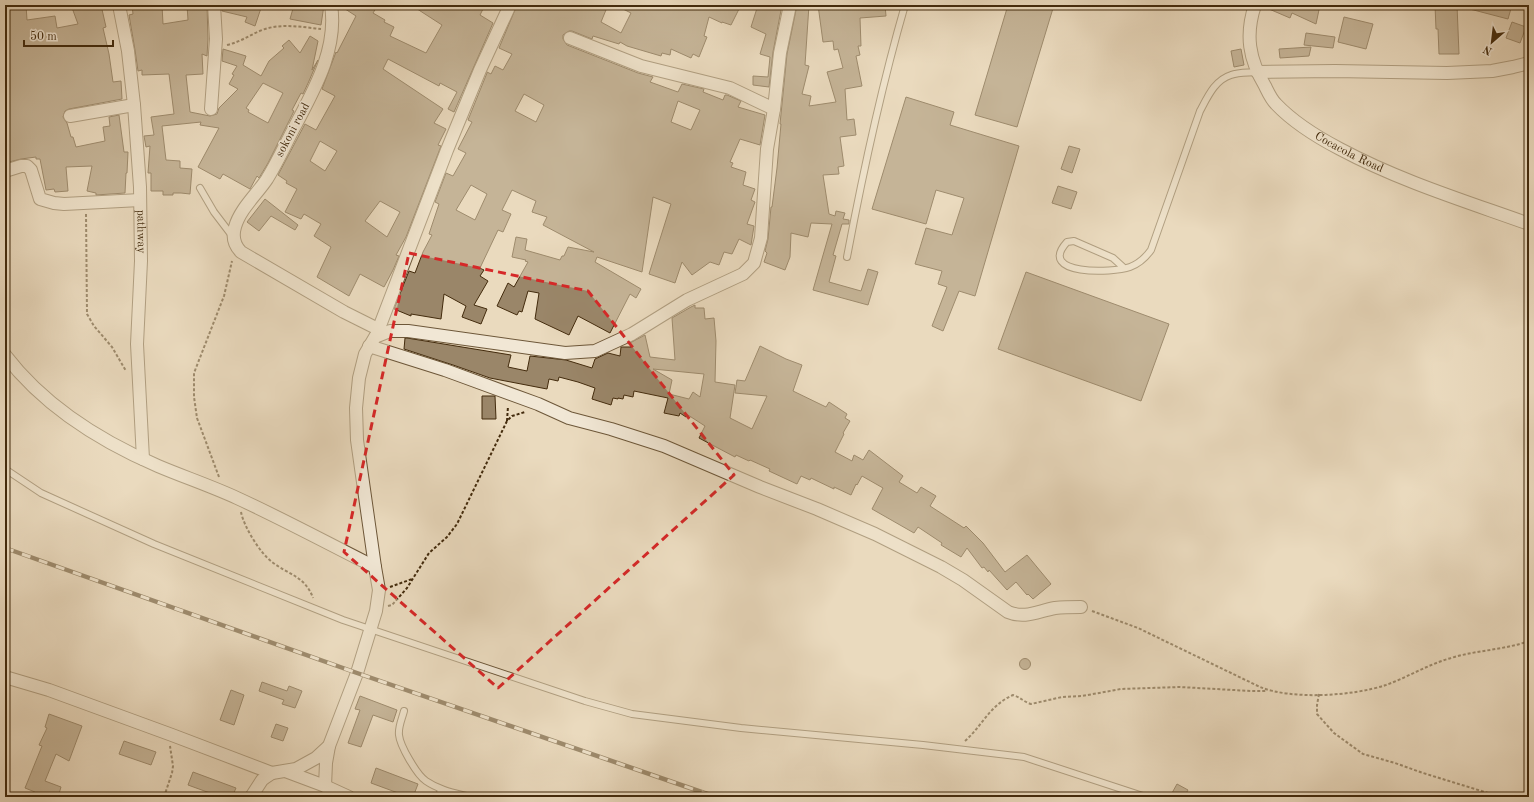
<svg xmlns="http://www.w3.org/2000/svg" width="1534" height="802" font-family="'Old Standard TT',serif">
<rect width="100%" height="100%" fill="#eadabe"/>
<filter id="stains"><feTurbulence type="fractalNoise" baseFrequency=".005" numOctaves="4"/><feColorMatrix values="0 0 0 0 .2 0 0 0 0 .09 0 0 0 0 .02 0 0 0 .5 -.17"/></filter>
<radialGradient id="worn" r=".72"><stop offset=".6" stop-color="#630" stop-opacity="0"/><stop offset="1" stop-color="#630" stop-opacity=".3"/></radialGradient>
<path fill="#9a8669" stroke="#432b0d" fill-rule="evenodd" d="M5 5H26L27 20 55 16 57 28 78 24 71 5H101L106 27 103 28 109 54 113 82 121 81 122 99 69 109 65 111 63 117 67 123 71 137H73L76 147 105 141 103 127 110 126 109 117 119 115 124 152H128L127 173H126L125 193 96 195V193L87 191 92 166 66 167 68 191 55 192 54 189 46 190 40 159H36V157L21 159 5 163Z
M132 5H162L163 24 188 20 187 5H207L208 39 207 56 202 54 203 74 186 75 190 112 210 116 217 114 219 108 238 89 229 84 234 75 232 74 237 66 222 61 223 49 246 56 243 65 261 76 269 61 284 48 282 46 289 40 300 53 310 36 318 41 312 70 318 60 309 81 303 94 301 93 292 110 294 111 268 163 259 178 257 176 250 189 223 174 220 179 198 167 219 128 200 125 201 122 162 126 166 160 180 161V168L192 169 190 194 181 193H173V195H163V191H151V173H148L150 146 146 147 144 136 154 135 151 117 174 114 169 74 142 75V70L138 71 135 50 129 15 133 14ZM263 83 283 93 268 123 248 112 249 110 246 108Z
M222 5H262L255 26 245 22 247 17 222 11Z
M294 5H324L321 25 290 19Z
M339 5H378L373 13 385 20 384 22 394 27 390 36 426 53 442 25 411 5H485L480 15 493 23 454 112 448 109 457 92 440 83 439 86 388 59 383 69 443 109 434 123 446 129 438 145 441 146 406 237 396 255 399 256 393 270 384 287 360 274 349 296 317 277 331 247 314 236 321 224 304 214 301 219 285 212 297 189 286 183 287 181 278 175 305 124 316 130 335 96 322 89 336 52 337 53 356 16ZM320 141 337 151 325 171 310 161ZM380 201 400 212 387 237 365 221Z
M517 5H608L601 22 621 33 631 13 615 5H741L731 25 722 22V23L709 17 704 36 707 37 699 57 693 54 691 58 671 49 670 55 662 53 661 56 627 46 620 42 619 44 593 36 592 39 572 31H569L563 35V39L567 45 638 73 653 77 650 82 678 92 682 84 704 89 703 92 723 100 725 95H727L741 101 738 107 765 115 760 145 740 139 730 162 733 163 731 167 746 172 743 185 755 189 751 200 755 202 747 224 754 226 751 245 739 239 732 254 724 252 719 265 710 262 692 275 682 262 675 283 649 274 671 204 653 197 642 272 597 257 595 262 641 289 636 298 630 294 610 333 578 316 569 335 535 319 539 293 528 291 522 312 519 311 517 315 497 306 508 283 514 287 528 262 525 261 526 260 512 257 516 237 527 239 525 250 560 260 562 256H564L568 247 594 252 543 225 547 217 532 212 536 201 512 190 502 210 511 214 503 232 498 230 480 268 484 270 480 276 488 281 474 305 487 309 481 324 462 317 466 306 444 294 441 319 411 314V316L394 309 409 271 415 273 423 252 432 235 429 234 439 204 435 202 446 173 453 176 466 153 458 149 472 122 468 120 487 73V72L491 74 495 66 503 70 512 54 499 48ZM524 94 544 105 536 122 515 111ZM678 101 700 110 691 130 671 122ZM471 185 487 194 475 220 456 210Z
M758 5H782L773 52 769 87 753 85V76L768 77 770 57 760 54 766 34 751 27Z
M797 5H809L805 65 809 66 802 94 811 96 809 106 836 102 827 72 843 68 838 49 834 50 833 41 823 42 818 5H885L886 16 860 18 861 46H858L860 55 856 56 862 86 845 89 847 120 854 119 856 135 840 137 844 166 838 167 839 174 823 175 829 214 835 216 836 211 845 213 843 219 849 220V224H842L833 255 836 256 829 282 861 291 868 269 878 272 868 305 813 290 832 224 811 223 808 237 791 233 790 257 785 270 764 262 767 253 765 251 768 239 771 207H772L777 168 781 124H780L787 54Z
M1008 5H1054L1017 127 975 115Z
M1262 5H1320L1316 24 1292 13 1290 18 1262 6Z
M1435 5H1457L1459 54H1439L1438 29H1436Z
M1466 5H1512L1508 19 1466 8Z
M1344 17 1373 24 1366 49 1338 42Z
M1512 22 1526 27 1520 43 1506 38Z
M1306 33 1335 37 1333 48 1304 45Z
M1311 47 1309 56 1280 58 1279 49Z
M1241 49 1244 65 1234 67 1231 51Z
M906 97 954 112 950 125 1019 146 975 296 959 291 943 331 932 326 947 287 938 284 942 271 915 264 926 228 952 235 964 198 936 190 926 224 872 209Z
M1069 146 1080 149 1072 173 1061 169Z
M1058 186 1077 192 1071 209 1052 203Z
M265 199 298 225 295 230 271 216 259 231 247 222Z
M1026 272 1169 324 1141 401 998 349Z
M695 305V308H704L705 319 714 318 716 341 715 382 735 385 730 418 752 429 767 396 735 393 737 380 745 381 760 346 786 359 802 365 793 391 826 407 829 402 847 414 845 418 850 421 843 433 844 434 835 452 852 461 854 455 863 460 869 450 903 476 899 482 917 493 921 487 936 496 930 506 964 528 966 526 983 543 1005 572 1027 555 1051 584 1033 599 1028 594 1027 595 1016 582 1007 590 989 570 988 572 984 567 982 568 967 548 961 557 941 545 942 543 918 527 914 533 872 509 883 488 862 476 857 485 856 484 851 495 834 487V489L811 478 810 480 801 476 797 484 769 471 770 469 750 460 749 461 736 455 735 457 699 438 705 426 688 415 686 417 680 413 679 416 664 413 668 398 634 391 633 397 624 395 623 399 618 398V399L613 398 611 405 592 399 595 388 578 382 559 377 558 381 549 379 547 389 490 378 453 365 404 349 405 338H407L511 355 508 367 527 371 530 356 566 360 592 368 595 359 608 353 620 356 621 347H631L630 343 645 335 650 357 675 360 672 318 691 307ZM653 369 704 374 700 397 693 392 689 399 669 394 672 380Z
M482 396H495L496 419H482Z
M1019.5 664a5.5 5.5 0 1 1 11 0a5.5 5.5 0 1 1-11 0Z
M262 682 287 691 289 686 302 691 295 708 282 704 284 700 259 691Z
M231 690 244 695 234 725 220 720Z
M360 696 397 710 393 722 373 715 361 747 348 743 360 710 355 709Z
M49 714 82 726 69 761 56 754 45 781 61 787 58 797H40L34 795 35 792 25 788 42 746 39 745 47 728 45 727Z
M276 724 288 728 283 741 271 737Z
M124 741 156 752 151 765 119 754Z
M376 768 418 784 413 797H409L371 783Z
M193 772 236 788 232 797H221L188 785Z
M1177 784 1188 790 1184 797H1180L1172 793Z"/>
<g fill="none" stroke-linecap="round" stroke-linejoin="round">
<defs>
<path id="lane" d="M200 188 214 212 233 237
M847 257C863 172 881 88 905 5
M1124 268 1113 258 1074 241 1067 242C1036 276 1113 273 1130 267 1138 264 1146 257 1151 250L1200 111C1208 96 1215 80 1231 75 1239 72 1249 73 1257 72
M5 469 41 493 154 544 343 620 585 701 632 714 741 728 923 745 1024 757 1146 797
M404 711C402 719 398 727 399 735 400 746 417 775 426 781 439 790 455 793 470 797
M439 797 441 789"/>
<g id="street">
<path id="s1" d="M119 5 128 51 134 105 140 187 141 261 137 344 143 459"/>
<path d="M331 5C338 49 314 90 294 128 285 145 277 163 267 179 257 194 240 209 235 227 232 237 234 245 241 252L344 312 378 329"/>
<path id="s2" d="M1255 5C1245 35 1249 59 1265 86 1268 92 1271 99 1276 104 1294 123 1317 137 1340 149 1400 181 1465 201 1529 224"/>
<path d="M570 38 641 66 730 88 774 109"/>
<path d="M1257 72 1335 71 1447 73 1492 71 1513 67 1529 63"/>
<path d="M211 109 216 39 214 5"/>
<path d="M70 116 134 105"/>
<path d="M5 171 21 166H27L31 170 40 199 54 203 64 204 140 200"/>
<path d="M376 336 447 150 480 70 510 5"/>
<path d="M369 346 445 370 538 404 569 418 611 429 664 446 760 487 817 509 875 534 941 567 963 580 1008 612C1025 619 1038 611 1055 608 1064 607 1072 607 1081 607"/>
<path d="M5 355C44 406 100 441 158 466 184 477 211 486 237 498 283 519 329 544 375 567"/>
<path d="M5 677 49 690 172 735 272 773"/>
<path d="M285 771 325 786 349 797"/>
<path d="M325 786 326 763 329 746"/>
<path d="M251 797 262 780 266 777 272 773 296 769 316 758 329 746 357 673 376 611 379 590 375 567 357 440 356 408 359 378 365 354 375 337 390 331H408L565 353 595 351 632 334 687 300 743 274 754 263 761 238 767 149 774 109 780 53 790 5"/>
</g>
</defs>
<use href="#lane" stroke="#6d5739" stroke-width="8"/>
<use href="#street" stroke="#6d5739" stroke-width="14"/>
<path stroke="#432b0d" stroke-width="2" stroke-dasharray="3 2" stroke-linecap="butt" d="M227 45C240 42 250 35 262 30 281 23 301 27 321 29
M86 214 87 314 94 326 112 347 126 371
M507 421 508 406
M219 477 197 418 194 397V373L224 296 232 261
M241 512C244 527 260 553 272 562 289 575 305 576 313 598
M390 587 412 579
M388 606 392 605 407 588 429 553 447 537 457 524 507 421 512 416 525 412
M1092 611 1138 628 1260 687C1292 700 1353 696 1386 685 1408 677 1429 664 1451 658 1477 650 1504 650 1529 641
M1319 694 1317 705V714L1334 733 1363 754 1395 763 1423 773 1501 797
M965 741C982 726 990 705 1013 695 1020 697 1024 702 1031 704L1062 697 1082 696 1121 689 1180 687 1251 691H1267
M164 797 172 773 173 766 170 746"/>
<use href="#lane" stroke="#f1e7d5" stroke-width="6"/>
<use href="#street" stroke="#f1e7d5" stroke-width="12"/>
<defs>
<path id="rail" d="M5 548 357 673 716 797"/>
</defs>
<use href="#rail" stroke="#432b0d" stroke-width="4.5"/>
<use href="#rail" stroke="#f1e7d5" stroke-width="3" stroke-dasharray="9" stroke-linecap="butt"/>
</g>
<path d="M0 0H1534V802H0ZM409 253 588 291 734 475 498 688 344 552Z" fill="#eadabe" fill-opacity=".55" fill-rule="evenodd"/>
<path fill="none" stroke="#d62828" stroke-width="3" stroke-dasharray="8 5" stroke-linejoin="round" d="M409 253 588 291 734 475 498 688 344 552Z"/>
<g text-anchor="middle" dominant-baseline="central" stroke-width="3" stroke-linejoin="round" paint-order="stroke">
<g font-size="12" fill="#432b0d" stroke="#f1e7d5">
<text transform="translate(293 130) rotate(-62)">sokoni road</text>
<text stroke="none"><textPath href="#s2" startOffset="194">Cocacola Road</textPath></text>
<text stroke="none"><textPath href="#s1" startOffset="228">pathway</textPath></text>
</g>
</g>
<rect width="1534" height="802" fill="none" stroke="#eadabe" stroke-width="20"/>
<rect x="6" y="6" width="1522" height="790" fill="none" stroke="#432b0d" stroke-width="2"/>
<rect x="10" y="10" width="1514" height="782" fill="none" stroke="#432b0d"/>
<g transform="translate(1492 42) rotate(208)" stroke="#f1e7d5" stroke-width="3" paint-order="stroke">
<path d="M0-3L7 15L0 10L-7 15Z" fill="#432b0d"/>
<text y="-6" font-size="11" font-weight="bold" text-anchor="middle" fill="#432b0d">N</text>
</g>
<path d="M24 40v6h89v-6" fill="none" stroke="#432b0d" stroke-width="2"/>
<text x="30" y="40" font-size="12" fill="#432b0d" stroke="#f1e7d5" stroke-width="3" paint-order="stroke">50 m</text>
<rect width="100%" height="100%" filter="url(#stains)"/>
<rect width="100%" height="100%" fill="url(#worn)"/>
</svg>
